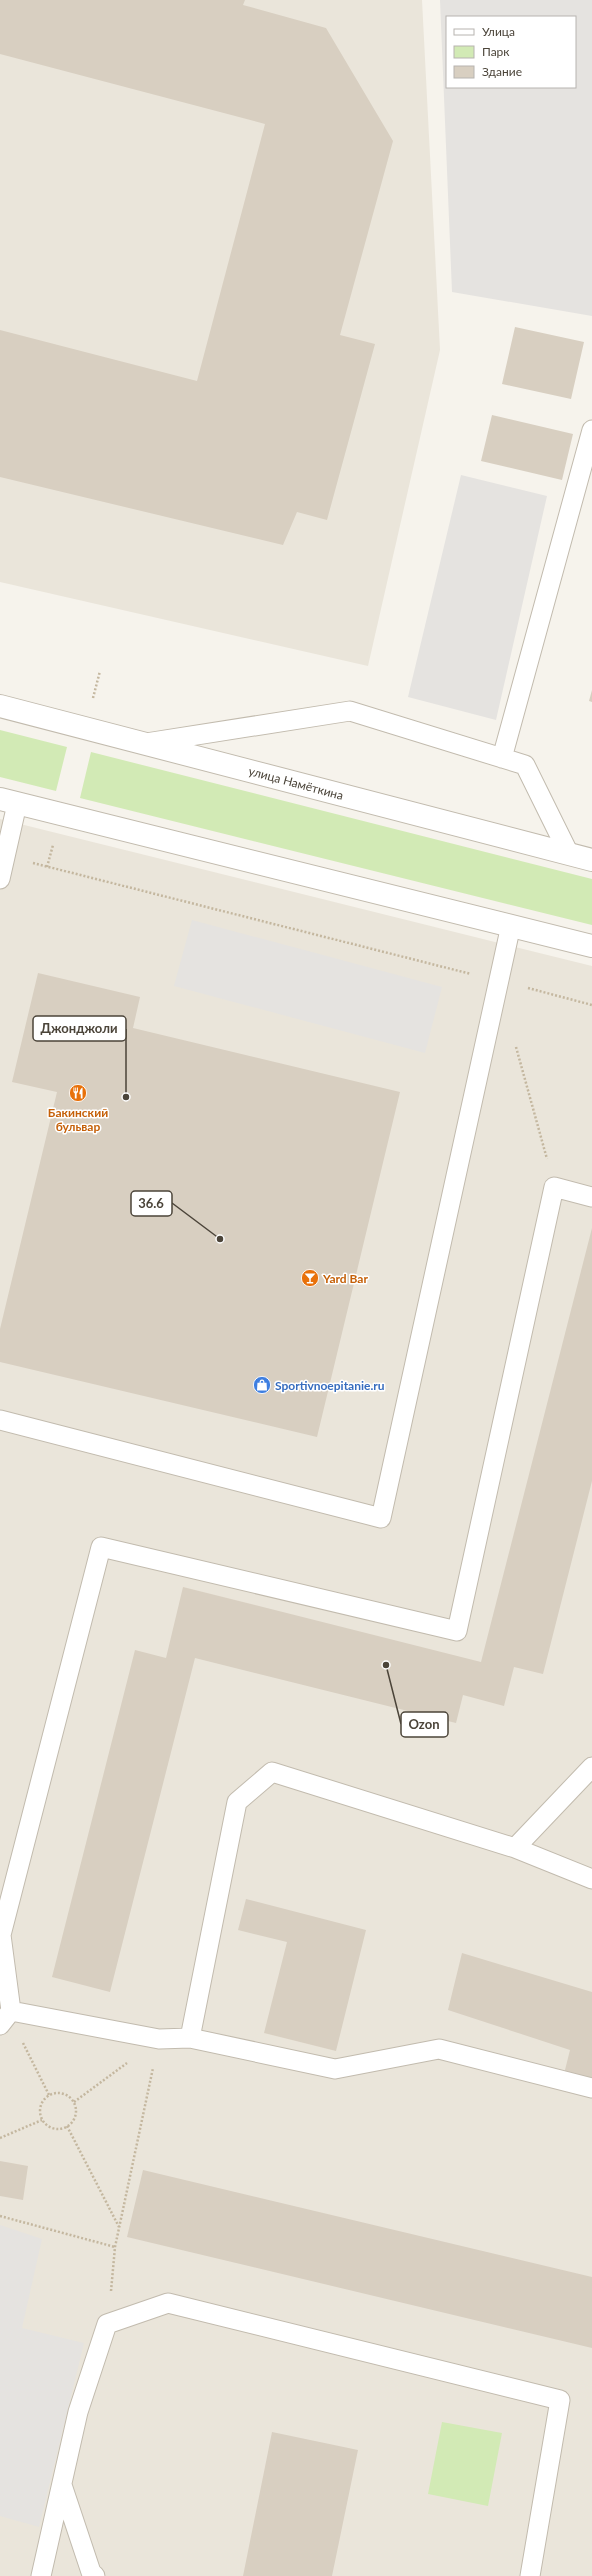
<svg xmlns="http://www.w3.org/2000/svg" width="592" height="2576" font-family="Lato,sans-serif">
<rect width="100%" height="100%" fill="#f6f3ec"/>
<path fill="#eae5da" d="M0 0H422L440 350 368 666 0 582Z
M0 819 592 966V2576H0Z"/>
<path fill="#d2eab5" d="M0 730 67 747 56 791 0 777Z
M91 752 592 879V925L80 798Z
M442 2422 502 2433 488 2506 428 2494Z"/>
<path fill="#e5e3e0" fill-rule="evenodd" d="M440 0H592V316L452 292ZM447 17H575V87H447Z
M461 475 547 496 496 720 408 697Z
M192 920 442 987 425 1053 174 986Z
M0 2225 42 2239 22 2328 84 2343 39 2527 0 2516Z"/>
<path fill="#d8cfc1" d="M0 0H245L243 5 326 28 393 141 340 335 375 344 327 520 297 512 283 545 0 477V330L197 381 265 124 0 54Z
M515 327 584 342 571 399 502 384Z
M492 415 573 434 562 480 481 461Z
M592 690V702L589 701Z
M38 973 140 997 133 1028 400 1092 317 1437 0 1362V1329L57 1092 12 1082Z
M592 1228V1481L543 1674 514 1667 504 1706 463 1695 456 1723 195 1658 110 1992 52 1977 135 1650 166 1658 183 1587 481 1662Z
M246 1899 366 1930 336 2051 264 2033 287 1942 238 1930Z
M462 1953 592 1992V2087L563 2078 570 2050 448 2010Z
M0 2161 28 2166 23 2200 0 2196Z
M143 2170 592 2277V2348L127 2237Z
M272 2432 358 2450 332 2576H243Z"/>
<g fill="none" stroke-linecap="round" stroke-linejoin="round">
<defs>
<path id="service" d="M146 743 350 711 525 765 569 854
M502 758 592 430
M0 879 17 804
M0 1420 381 1518 511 925
M515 1848 592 1879
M11 2011 159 2039 190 2038 335 2069 439 2049 592 2088
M0 2025 11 2011 1 1935 101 1547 457 1631 554 1187 592 1197
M190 2038 237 1802 272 1772 515 1848 592 1767
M62 2485 91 2572 95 2576
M41 2576 78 2412 107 2324 168 2303 560 2400 530 2576"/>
<path id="tertiary" d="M0 706 592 860
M0 799 592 946"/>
</defs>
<use href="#service" stroke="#c2bbae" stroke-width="21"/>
<use href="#tertiary" stroke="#c2bbae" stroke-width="24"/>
<path stroke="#c4b79f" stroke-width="2.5" stroke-dasharray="2 2" stroke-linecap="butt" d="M93 698 100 671
M33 863 471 974
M47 867 53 845
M528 988 592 1005
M516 1047 547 1159
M23 2043 49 2095
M40 2111a18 18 0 1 1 36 0a18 18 0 1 1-36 0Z
M74 2102 127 2063
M67 2126 119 2227
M0 2138 42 2120
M0 2216 115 2247
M111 2291 115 2247 153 2068"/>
<use href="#service" stroke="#fff" stroke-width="19"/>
<use href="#tertiary" stroke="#fff" stroke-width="22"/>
</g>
<defs>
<symbol id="restaurant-disc" viewBox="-11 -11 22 22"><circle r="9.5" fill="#e8710a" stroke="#fff"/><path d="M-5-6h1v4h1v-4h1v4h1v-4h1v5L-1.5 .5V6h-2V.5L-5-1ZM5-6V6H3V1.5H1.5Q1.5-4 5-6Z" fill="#fff"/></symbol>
<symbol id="bar-disc" viewBox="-11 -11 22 22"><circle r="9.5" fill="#e8710a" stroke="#fff"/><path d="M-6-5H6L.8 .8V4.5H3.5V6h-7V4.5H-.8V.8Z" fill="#fff"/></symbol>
<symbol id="shop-disc" viewBox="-11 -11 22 22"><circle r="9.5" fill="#3f7fe0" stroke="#fff"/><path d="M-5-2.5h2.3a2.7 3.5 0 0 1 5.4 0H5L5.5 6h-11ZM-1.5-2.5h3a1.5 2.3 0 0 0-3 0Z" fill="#fff"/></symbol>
</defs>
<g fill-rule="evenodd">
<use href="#restaurant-disc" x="68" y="1083" width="20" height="20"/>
<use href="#bar-disc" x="300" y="1268" width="20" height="20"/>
<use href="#shop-disc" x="252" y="1375" width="20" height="20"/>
</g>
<g text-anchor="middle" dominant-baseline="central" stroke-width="3" stroke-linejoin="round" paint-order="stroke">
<g font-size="12" fill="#4b4439" stroke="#fff">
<text transform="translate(296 783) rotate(15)">улица Намёткина</text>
</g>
<g font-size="12" font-weight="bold" fill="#c56008" stroke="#fff">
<text x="78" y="1112">Бакинский<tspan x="78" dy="14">бульвар</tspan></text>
<text x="323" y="1278" text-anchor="start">Yard Bar</text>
</g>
<g font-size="12" font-weight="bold" fill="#366cbe" stroke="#fff" text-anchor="start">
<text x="275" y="1385">Sportivnoepitanie.ru</text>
</g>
</g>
<path fill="none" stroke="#4b4439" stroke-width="1.5" d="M126 1097L126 1029M220 1239L172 1203M386 1665L401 1724"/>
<g fill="#4b4439" stroke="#fff" stroke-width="1.5">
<circle cx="126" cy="1097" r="4"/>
<circle cx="220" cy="1239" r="4"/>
<circle cx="386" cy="1665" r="4"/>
</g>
<g fill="#fff" stroke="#4b4439" stroke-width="1.5">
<rect x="33" y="1016" width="93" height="25" rx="4"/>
<rect x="131" y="1191" width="41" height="25" rx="4"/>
<rect x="401" y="1712" width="47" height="25" rx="4"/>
</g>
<g font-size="13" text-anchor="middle" font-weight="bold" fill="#4b4439">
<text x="79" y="1033">Джонджоли</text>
<text x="151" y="1208">36.6</text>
<text x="424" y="1729">Ozon</text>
</g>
<rect x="446" y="16" width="130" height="72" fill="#ffffff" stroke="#b7b4b0"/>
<rect x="454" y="29" width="20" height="6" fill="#ffffff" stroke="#b7b4b0"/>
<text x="482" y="36" font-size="12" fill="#4b4439">Улица</text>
<rect x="454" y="46" width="20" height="12" fill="#d2eab5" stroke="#b7b4b0"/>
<text x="482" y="56" font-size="12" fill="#4b4439">Парк</text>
<rect x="454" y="66" width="20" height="12" fill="#d8cfc1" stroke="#b7b4b0"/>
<text x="482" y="76" font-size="12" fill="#4b4439">Здание</text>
</svg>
